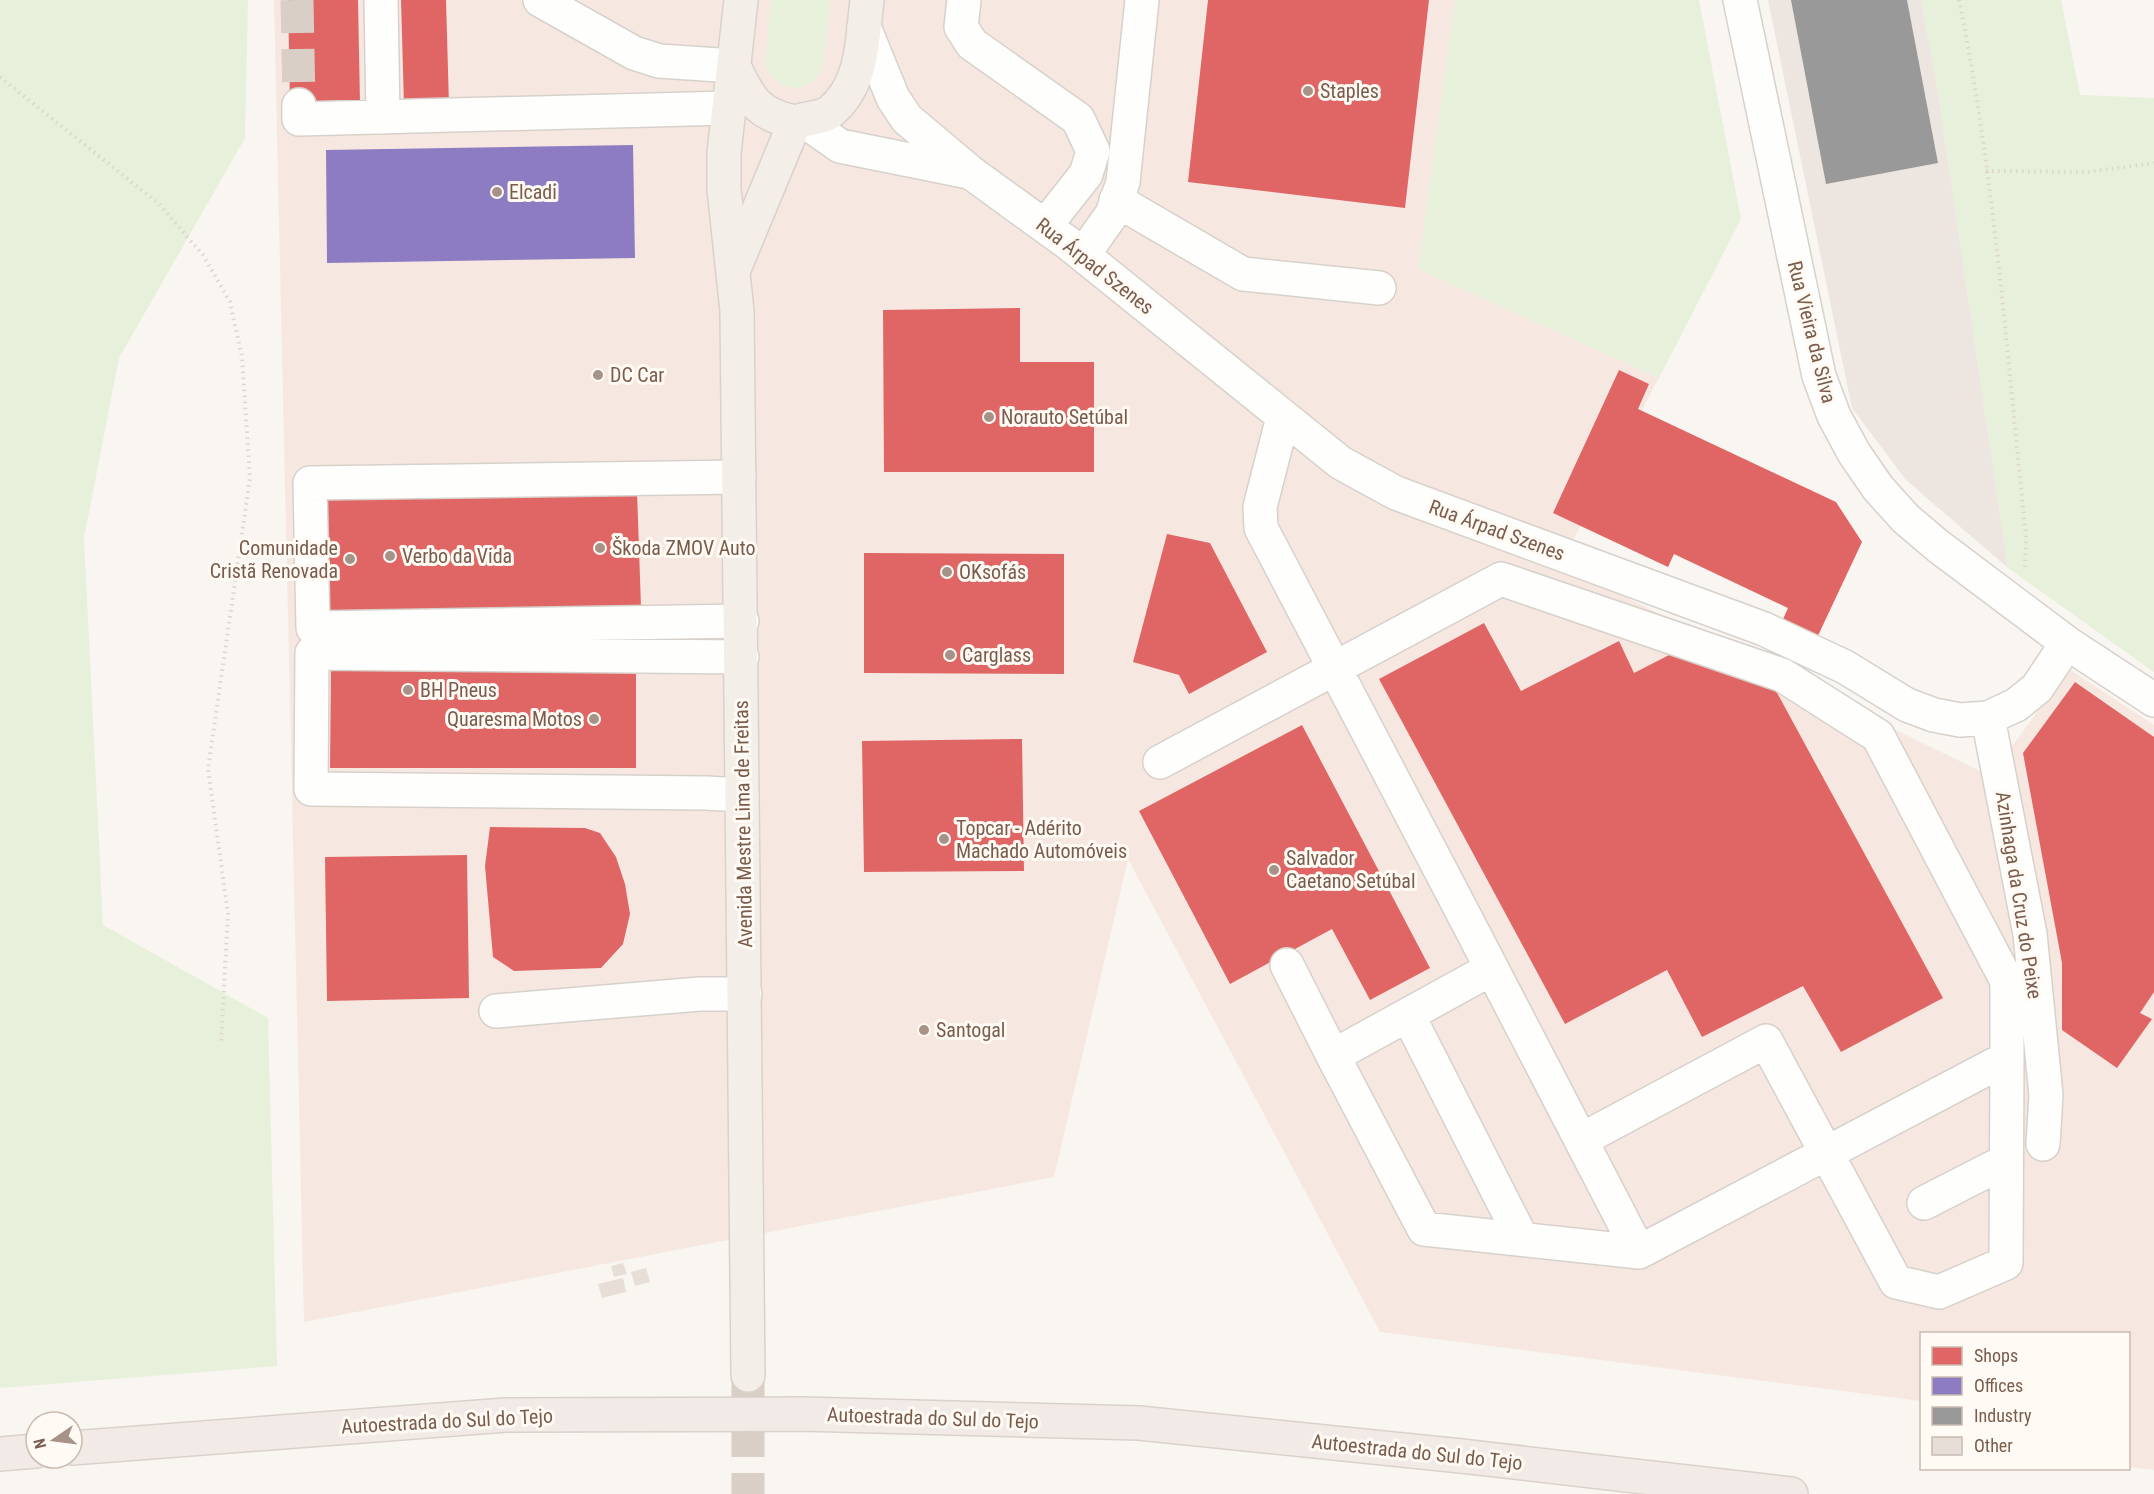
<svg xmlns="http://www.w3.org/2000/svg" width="2154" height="1494" font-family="'Roboto Condensed',sans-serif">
<rect width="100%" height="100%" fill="#f9f5f0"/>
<path fill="#f6e8e1" d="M274 0H1455L1418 269 1659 378 1560 565 1990 776 2069 669 2154 725V1470L2129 1467 2128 1334H2035L2034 1332 2033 1334H1922L1921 1401 1380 1332 1128 859 1054 1177 304 1322Z"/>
<path fill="#ede5e0" d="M1768 0H1921L1936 79 2008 568 1906 480 1852 408Z"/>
<path fill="#e7f0db" d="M0 0H248L245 138 119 358 84 538 103 925 268 1018 277 1366 0 1388Z
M771 0H830L823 68 814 81 798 89 785 86 773 78 765 64Z
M1455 0H1699L1741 219 1659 378 1418 269Z
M1921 0H2061L2080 95 2154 98V672L2008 568 1936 79Z"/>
<path fill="#e06666" d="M288 0H358L360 103 290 105Z
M401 0H446L449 105 404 106Z
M1208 0H1429L1405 208 1188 182Z
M1020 308V362H1094V472H884L883 310Z
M1619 370 1649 384 1638 409 1836 502 1862 542 1815 642 1780 626 1788 608 1674 554 1668 567 1553 513Z
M637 491 641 607 330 616 326 500Z
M1167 534 1210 543 1267 652 1189 694 1179 675 1133 662Z
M864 553 1064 554V674L864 673Z
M1484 623 1521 691 1619 641 1634 673 1673 653 1775 689 1943 998 1841 1052 1803 986 1702 1037 1667 970 1565 1024 1379 679Z
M331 669H636V768H330Z
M2075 682 2154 737V992L2140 1013 2152 1019 2117 1068 2062 1030V963L2023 753Z
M1302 725 1430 968 1370 1000 1332 929 1230 984 1139 811Z
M1022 739 1024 871 864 872 862 741Z
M490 827 585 828 600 833 616 857 625 884 630 914 623 944 601 968 514 971 493 957 485 866Z
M467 855 469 998 327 1001 325 857Z"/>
<path fill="#8e7cc3" d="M633 145 635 258 327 263 326 150Z"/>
<path fill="#999" d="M1791 0H1907L1938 163 1826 184Z"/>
<path fill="#e6ded7" d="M623 1263 627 1274 614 1277 611 1266Z
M646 1268 650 1282 635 1286 631 1272Z
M623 1278 626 1292 602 1298 598 1284Z"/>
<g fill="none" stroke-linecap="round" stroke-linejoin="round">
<path stroke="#d9cfc7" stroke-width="33" stroke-dasharray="33 16" stroke-linecap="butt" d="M297 0 299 105"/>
<path stroke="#d9cfc7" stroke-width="33" stroke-dasharray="33 16" stroke-linecap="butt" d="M748 1375V1494"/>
<defs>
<path id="minor" d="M381 0 383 117
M540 0 634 53 659 61 734 66
M964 0 961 27 972 44 1078 119 1093 151 1086 174 1045 226
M1740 0 1819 376 1834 416 1854 453 1878 488 1906 519 1938 546 2067 643 2154 700
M864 27 893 98 907 119 970 172 1068 243 1341 463 1396 493 1764 629 1845 667 1907 705 1934 715 1960 720 1988 718 2016 705 2037 688 2067 643
M299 105V119L728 108
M795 122 803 120 840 146 969 172
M1116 200 1243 274 1379 288
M1083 255 1112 214 1123 182 1142 0
M739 477 310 483 313 628 742 621
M742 657 312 653 311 789 706 793 742 795
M1988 718 2030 934 2046 1095 2043 1144
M1160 762 1501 579 1782 675 1878 736 2007 981V1058L1639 1252C1514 1010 1388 769 1261 528L1260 507 1283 417
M1287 965 1333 1056
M1491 969 1333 1056 1424 1229 1639 1252
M496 1011 700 994H745
M1408 1015 1522 1239
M1581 1140 1766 1041 1896 1282 1939 1292 2006 1263 2007 1058
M1924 1203 2006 1161"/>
<path id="major" d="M741 0 724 153V189L737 311 748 1375
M734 66C749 99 758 115 795 122L734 269
M803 120C811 118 823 117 830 112 864 84 862 40 867 0"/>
<path id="highway" d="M72 1448 506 1415 802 1414 1139 1423 1461 1456 1791 1494
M0 1454 36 1451"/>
</defs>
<use href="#minor" stroke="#d7d1cb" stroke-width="36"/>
<use href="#major" stroke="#dad1cc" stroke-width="36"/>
<use href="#highway" stroke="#dad1cc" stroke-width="36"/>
<path stroke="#dcd5d0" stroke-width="4" stroke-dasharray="1.5 4.5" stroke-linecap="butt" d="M1959 0C1995 177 2007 358 2026 537L2025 568
M0 77 159 204 203 255 230 302 242 357 250 478 208 769 228 914 221 1043
M1986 171 2088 172 2154 163"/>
<use href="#minor" stroke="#fefefd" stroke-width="33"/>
<use href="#major" stroke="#f3eee8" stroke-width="33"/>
<use href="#highway" stroke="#f2eae7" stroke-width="33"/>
</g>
<g fill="#a69286" stroke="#fffaf3" stroke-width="2">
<circle cx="1308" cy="91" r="6"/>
<circle cx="497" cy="192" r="6"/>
<circle cx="598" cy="375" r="6"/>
<circle cx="989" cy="417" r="6"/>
<circle cx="600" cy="548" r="6"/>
<circle cx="390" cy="556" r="6"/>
<circle cx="350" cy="559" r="6"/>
<circle cx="947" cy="572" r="6"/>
<circle cx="950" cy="655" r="6"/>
<circle cx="408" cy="690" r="6"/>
<circle cx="594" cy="719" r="6"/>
<circle cx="944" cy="839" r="6"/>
<circle cx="1274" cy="870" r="6"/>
<circle cx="924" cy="1030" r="6"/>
</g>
<g text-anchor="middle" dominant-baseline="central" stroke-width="6" stroke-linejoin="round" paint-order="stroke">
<g font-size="20" fill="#7a5c4d" stroke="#fffaf3" text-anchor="start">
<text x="1320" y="91">Staples</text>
<text x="509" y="192">Elcadi</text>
<text x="610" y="375">DC Car</text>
<text x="1001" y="417">Norauto Setúbal</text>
<text x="338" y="548" text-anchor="end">Comunidade<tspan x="338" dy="23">Cristã Renovada</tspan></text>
<text x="612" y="548">Škoda ZMOV Auto</text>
<text x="402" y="556">Verbo da Vida</text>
<text x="959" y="572">OKsofás</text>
<text x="962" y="655">Carglass</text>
<text x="420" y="690">BH Pneus</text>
<text x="582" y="719" text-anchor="end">Quaresma Motos</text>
<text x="956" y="828">Topcar - Adérito<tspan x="956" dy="23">Machado Automóveis</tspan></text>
<text x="1286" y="858">Salvador<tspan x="1286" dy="23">Caetano Setúbal</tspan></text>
<text x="936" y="1030">Santogal</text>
</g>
<g font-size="20" fill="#7a5c4d" stroke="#fffaf3">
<text transform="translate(1095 266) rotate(38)">Rua Árpad Szenes</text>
<text transform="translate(1812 332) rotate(76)">Rua Vieira da Silva</text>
<text transform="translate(1497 530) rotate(20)">Rua Árpad Szenes</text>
<text transform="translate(743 824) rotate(-91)">Avenida Mestre Lima de Freitas</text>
<text transform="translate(2019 895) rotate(81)">Azinhaga da Cruz do Peixe</text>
<text transform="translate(933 1418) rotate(2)">Autoestrada do Sul do Tejo</text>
<text transform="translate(447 1421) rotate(-3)">Autoestrada do Sul do Tejo</text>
<text transform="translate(1417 1452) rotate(6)">Autoestrada do Sul do Tejo</text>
</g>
</g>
<rect x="1920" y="1332" width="210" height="138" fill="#fffaf3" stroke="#cabbb1" stroke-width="1.5"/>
<rect x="1932" y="1347" width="30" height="18" fill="#e06666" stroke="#cabbb1" stroke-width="1.5"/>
<text x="1974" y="1362" font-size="18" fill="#7a5c4d">Shops</text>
<rect x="1932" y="1377" width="30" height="18" fill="#8e7cc3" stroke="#cabbb1" stroke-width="1.5"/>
<text x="1974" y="1392" font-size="18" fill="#7a5c4d">Offices</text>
<rect x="1932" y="1407" width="30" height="18" fill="#999999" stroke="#cabbb1" stroke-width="1.5"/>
<text x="1974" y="1422" font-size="18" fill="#7a5c4d">Industry</text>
<rect x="1932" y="1437" width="30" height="18" fill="#e6ded7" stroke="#cabbb1" stroke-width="1.5"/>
<text x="1974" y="1452" font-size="18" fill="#7a5c4d">Other</text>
<g transform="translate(54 1440) rotate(256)"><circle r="28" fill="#fffaf3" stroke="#cabbb1" stroke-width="1.5"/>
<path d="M0-4.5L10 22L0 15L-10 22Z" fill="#a69286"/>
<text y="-9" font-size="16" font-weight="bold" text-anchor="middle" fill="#7a5c4d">N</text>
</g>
</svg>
